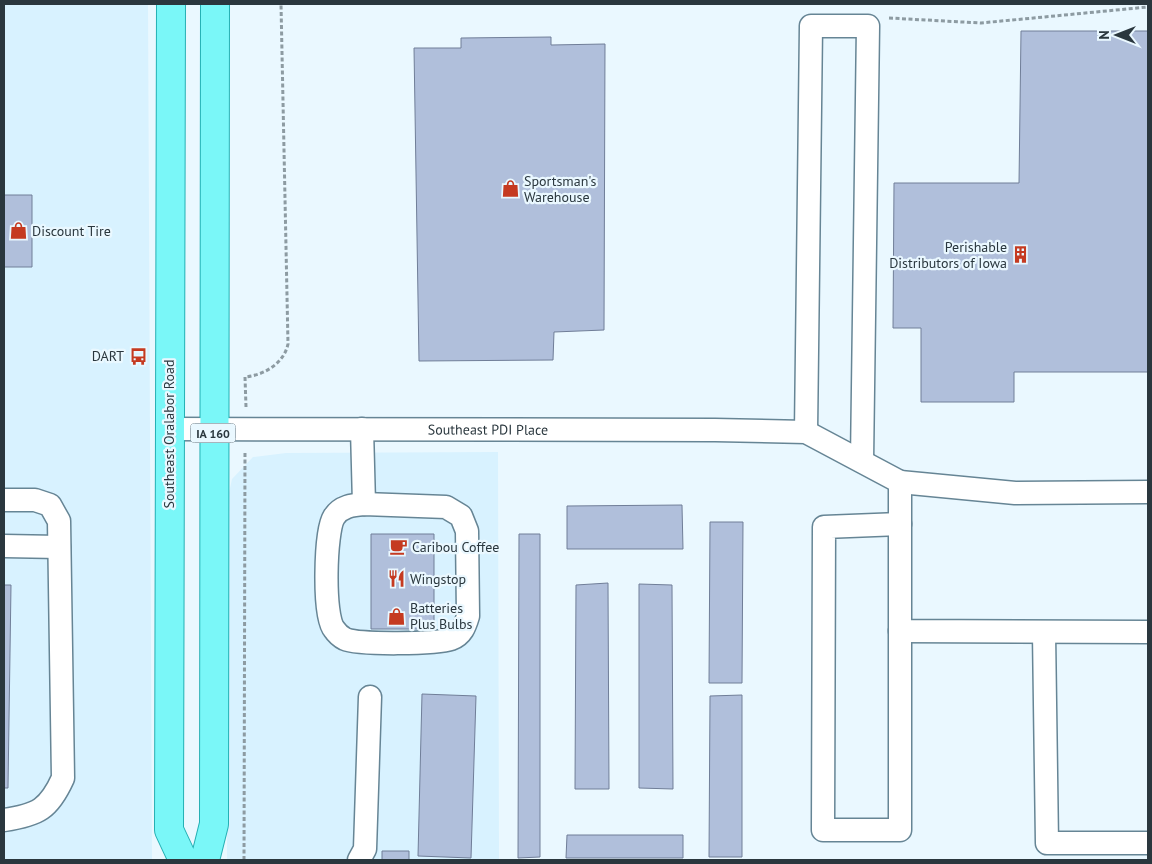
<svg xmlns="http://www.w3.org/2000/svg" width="1152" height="864" font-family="'PT Sans',sans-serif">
<rect width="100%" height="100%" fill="#eaf8ff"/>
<path fill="#d8f2ff" d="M4 4H148L152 860H4Z
M498 452 499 860H227V502L232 479 253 457 286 453Z"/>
<path fill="#b0bfdb" stroke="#707e98" d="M1021 31H1148V372H1014V402H921V328H893L894 183H1019Z
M551 37V45L605 44 604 330 554 332 553 360 419 361 414 48H461V38Z
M4 195H32V267H4Z
M682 505 683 549H567V506Z
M710 522H743L742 683H709Z
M371 534H434V629H371Z
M519 534H540V857L518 858Z
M608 583 609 789H575L576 585Z
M639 584 672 585 673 789 639 788Z
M4 585H11L8 788H4Z
M422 694 476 696 471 858 418 856Z
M742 695V857H709L710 696Z
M567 835H683V858H566Z
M382 851H409V860H382Z"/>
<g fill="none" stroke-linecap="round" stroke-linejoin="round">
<defs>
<g id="minor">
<path id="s1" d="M169 429 715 430 806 432 900 482V631L1148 632"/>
<path d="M362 429 364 504"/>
<path d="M806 432 811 26H868L862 461"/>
<path d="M900 482 1015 493 1148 492"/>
<path d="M4 500H35L50 505 59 521 63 778C49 809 38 815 4 820"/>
<path d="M364 504 446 507 461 516 467 531 468 616C465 626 462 635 451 639 437 644 358 645 345 639 341 637 336 632 334 629 323 617 325 531 334 517 341 506 353 505 364 504Z"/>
<path d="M4 546 59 547"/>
<path d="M900 631V830H823L824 527 900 524"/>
<path d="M1044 633 1047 843H1148"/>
<path d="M359 860 365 849 370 697"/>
</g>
<path id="major" d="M171 4 169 830 183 860
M205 860 214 824 215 4"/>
</defs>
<use href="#minor" stroke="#668595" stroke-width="25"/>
<use href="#major" stroke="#25b0b4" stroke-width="30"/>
<path stroke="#8d9ba2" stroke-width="3" stroke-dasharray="4 2.5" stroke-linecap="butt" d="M889 18 981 23 1148 7
M246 407 245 377C265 375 284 363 288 344L281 4
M244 860 245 451"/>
<use href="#minor" stroke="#fff" stroke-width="22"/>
<use href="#major" stroke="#7af7f8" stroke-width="28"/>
</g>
<defs>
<symbol id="shop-bare" viewBox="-9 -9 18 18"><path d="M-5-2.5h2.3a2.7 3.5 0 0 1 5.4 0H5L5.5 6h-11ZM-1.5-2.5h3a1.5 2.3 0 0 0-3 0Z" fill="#c53a21" stroke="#eaf8ff" stroke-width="2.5" paint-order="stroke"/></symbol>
<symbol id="building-bare" viewBox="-9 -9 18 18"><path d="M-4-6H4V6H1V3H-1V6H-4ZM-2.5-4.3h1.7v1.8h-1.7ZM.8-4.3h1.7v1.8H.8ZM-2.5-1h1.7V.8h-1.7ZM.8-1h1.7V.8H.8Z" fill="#c53a21" stroke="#eaf8ff" stroke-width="2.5" paint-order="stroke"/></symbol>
<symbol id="bus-bare" viewBox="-9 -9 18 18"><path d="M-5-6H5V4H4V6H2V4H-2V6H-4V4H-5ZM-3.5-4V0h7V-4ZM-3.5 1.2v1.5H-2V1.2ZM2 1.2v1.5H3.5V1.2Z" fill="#c53a21" stroke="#eaf8ff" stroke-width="2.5" paint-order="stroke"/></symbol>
<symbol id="cafe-bare" viewBox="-9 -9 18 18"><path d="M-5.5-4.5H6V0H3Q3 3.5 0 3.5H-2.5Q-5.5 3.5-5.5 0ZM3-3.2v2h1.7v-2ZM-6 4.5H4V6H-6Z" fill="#c53a21" stroke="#eaf8ff" stroke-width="2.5" paint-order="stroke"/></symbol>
<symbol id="restaurant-bare" viewBox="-9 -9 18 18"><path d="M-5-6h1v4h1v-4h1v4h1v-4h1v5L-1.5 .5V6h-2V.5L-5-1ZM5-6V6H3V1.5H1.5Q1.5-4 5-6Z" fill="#c53a21" stroke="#eaf8ff" stroke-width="2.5" paint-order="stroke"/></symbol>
</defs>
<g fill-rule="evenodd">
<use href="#shop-bare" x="498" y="176" width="25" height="25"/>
<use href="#shop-bare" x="6" y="218" width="25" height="25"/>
<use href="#building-bare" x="1008" y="242" width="25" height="25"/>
<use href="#bus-bare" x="126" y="344" width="25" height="25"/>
<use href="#cafe-bare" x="386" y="534" width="25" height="25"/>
<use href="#restaurant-bare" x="384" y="566" width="25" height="25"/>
<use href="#shop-bare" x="384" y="604" width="25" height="25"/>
</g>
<g text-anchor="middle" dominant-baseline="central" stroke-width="4.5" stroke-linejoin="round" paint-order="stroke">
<rect fill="#eaf8ff" stroke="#647178" stroke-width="1" x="190.5" y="423.5" width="45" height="19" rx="4"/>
<g font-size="12" font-weight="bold" fill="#2a373e">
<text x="213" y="433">IA 160</text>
</g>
<g font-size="14" fill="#2a373e" stroke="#eaf8ff" text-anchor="start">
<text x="524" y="181">Sportsman's<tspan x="524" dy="16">Warehouse</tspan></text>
<text x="32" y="231">Discount Tire</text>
<text x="1007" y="247" text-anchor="end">Perishable<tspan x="1007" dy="16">Distributors of Iowa</tspan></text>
<text x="124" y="356" text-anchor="end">DART</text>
<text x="412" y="547">Caribou Coffee</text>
<text x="410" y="579">Wingstop</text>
<text x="410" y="608">Batteries<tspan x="410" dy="16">Plus Bulbs</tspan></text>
</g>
<g font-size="14" fill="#2a373e" stroke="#eaf8ff">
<text stroke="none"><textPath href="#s1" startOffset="319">Southeast PDI Place</textPath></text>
<text transform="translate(169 434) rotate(-90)">Southeast Oralabor Road</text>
</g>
</g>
<rect width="1152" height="864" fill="none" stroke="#2a373e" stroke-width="10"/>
<g transform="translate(1117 35) rotate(270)" stroke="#eaf8ff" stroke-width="4" paint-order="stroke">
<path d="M0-4L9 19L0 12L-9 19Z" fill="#2a373e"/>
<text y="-8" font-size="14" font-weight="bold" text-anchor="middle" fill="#2a373e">N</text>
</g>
</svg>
